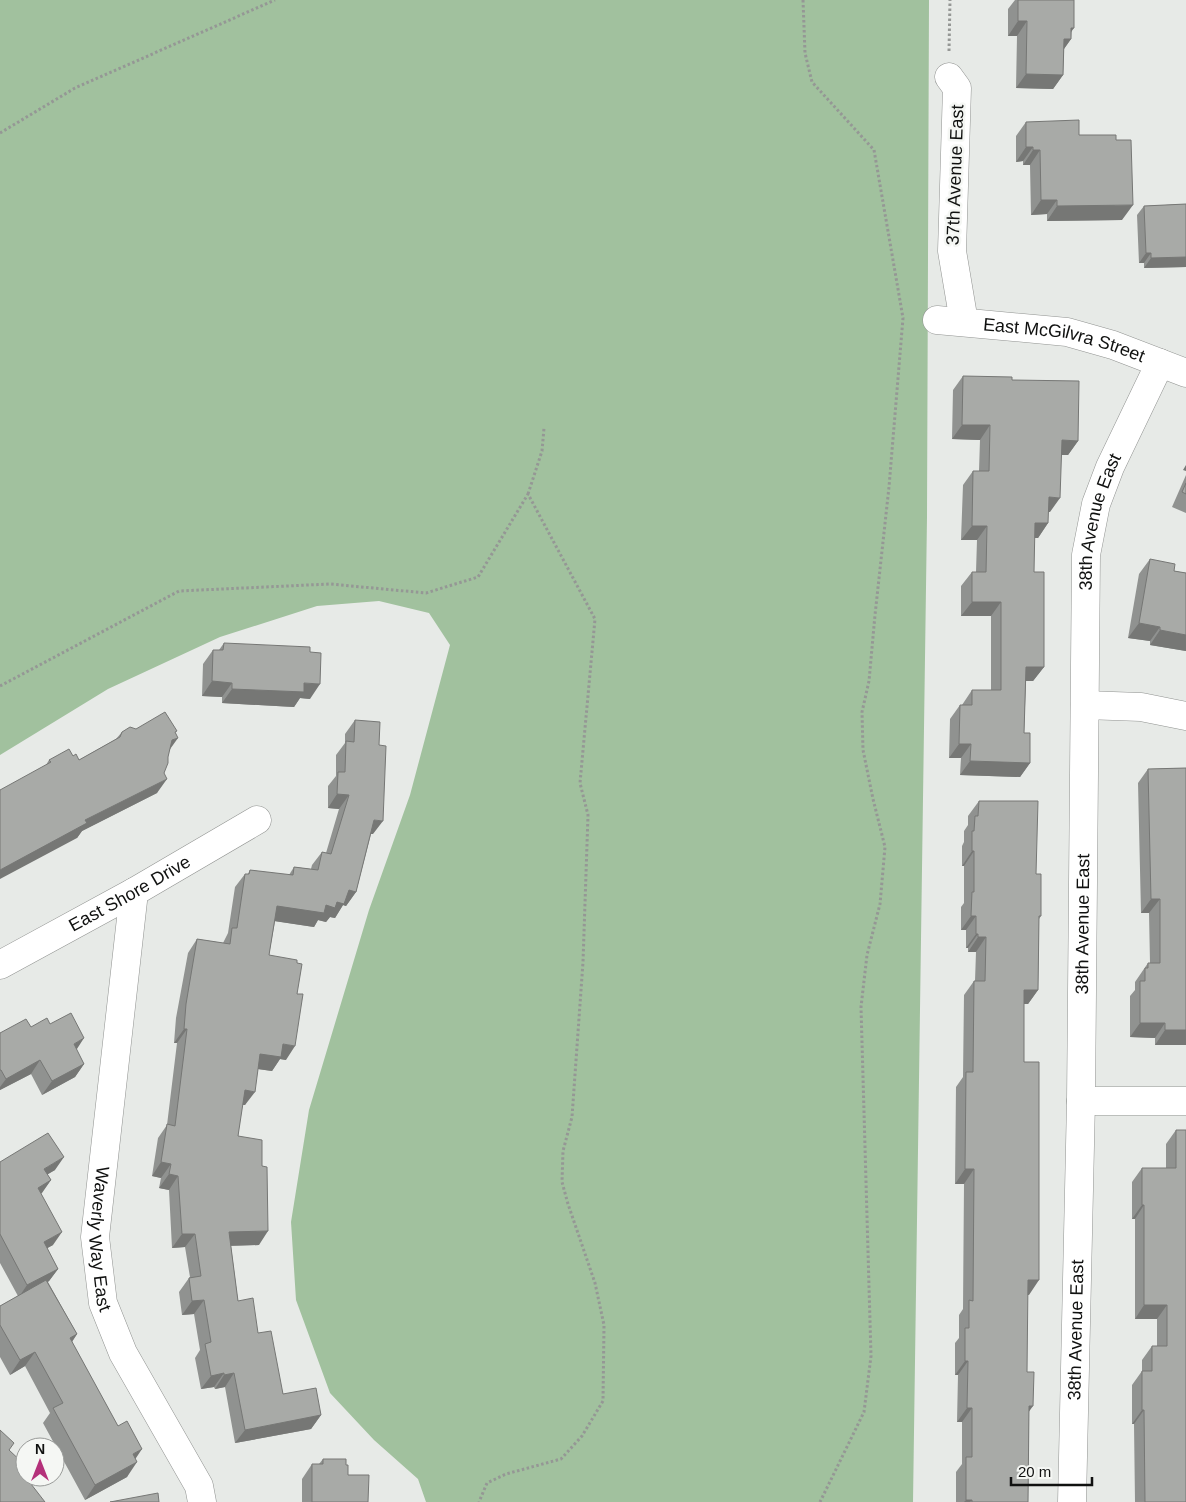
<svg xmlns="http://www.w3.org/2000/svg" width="1186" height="1502" font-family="Arial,sans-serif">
<rect width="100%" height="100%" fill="#e7eae7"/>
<path fill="#a1c19e" d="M0 0H929L927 517 913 1502H426L418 1479 374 1440 330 1393 296 1300 291 1222 309 1110 369 910 410 795 450 645 429 613 379 601 317 606 220 637 108 689 0 755Z"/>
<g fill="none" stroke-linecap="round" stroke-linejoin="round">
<defs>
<g id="minor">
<path d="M949 77 957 88 952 251 964 322"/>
<path id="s1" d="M937 320 1067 332 1113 345 1186 373"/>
<path d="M1085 705 1141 707 1186 716"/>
<path id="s2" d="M134 892 95 1237 103 1303 123 1353 199 1486 202 1502"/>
<path id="s3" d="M0 965 134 892 257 820"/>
<path d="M1081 1101H1186"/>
<path id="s4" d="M1072 1502 1081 1101 1086 555 1096 504 1110 467 1160 363"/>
</g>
</defs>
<use href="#minor" stroke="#919391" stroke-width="29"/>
<path stroke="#959795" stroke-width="3" stroke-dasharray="2.5 2.5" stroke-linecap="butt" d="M803 0 805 53 812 82 874 150 903 318 889 487 875 615 869 681 862 712 863 750 873 799 885 847 880 904 867 955 861 1007 871 1356 864 1412 820 1502
M949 51 950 0
M0 133 75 88 275 0
M528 494 542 451 544 428
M0 686 179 591 330 584 426 593 478 577 528 494 595 619 580 783 588 815 583 962 572 1117 563 1151 562 1182 568 1204 595 1283 604 1325 603 1401 582 1436 561 1459 506 1474 487 1483 479 1502"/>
<use href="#minor" stroke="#fff" stroke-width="28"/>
</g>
<path fill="#909290" d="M1015 0H1074L1071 39 1064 49 1063 75 1053 89 1016 88 1017 36H1008V9Z
M1026 122 1079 135 1122 220 1047 221V214L1031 215 1030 165H1023V161L1016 162V136Z
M1186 204V267L1144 268V263H1139L1137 215 1144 206Z
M963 376 1012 380 1078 441 1068 455H1061L1050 512H1048V523L1038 538H1034V572L1044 667 1033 681H1026L1024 733 1030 763 1020 777 960 775 961 758H949L950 719 960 705H962L972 690H991V616H961V586L972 572H976L977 540H961L963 485 973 471H979L980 440 952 439 953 390Z
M1186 475V513L1172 507Z
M1150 559 1174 571 1186 573V651L1150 645V641L1128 638 1139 574Z
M224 643 310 699 300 698 294 707 222 703V697L202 696 203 664 213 650H219Z
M355 720 373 834H371L356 892 346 906 343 905 335 918 330 917 326 922 318 920 314 927 275 921 269 955 286 1060 280 1059 272 1071 258 1069 245 1105H242L238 1136 259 1245 231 1246 238 1301 258 1333 283 1394 321 1415 311 1429 235 1443 225 1387 215 1389 214 1387 201 1389 195 1358 200 1350 194 1314 182 1315 179 1292 189 1278 190 1277 185 1247 172 1248 169 1190 159 1188 161 1178 152 1176 158 1138 167 1125 177 1043H174L176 1018 188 953 197 939 223 943 228 933 235 887 245 874H248L250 870 289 875 294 867 311 869 312 865 322 852 326 853 339 809 328 808V786L336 776V755L345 743V734Z
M136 729 176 733 169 751 164 773 157 793 82 831 77 838 46 765 49 760 73 756 79 760 116 739 122 732Z
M1186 768V1045H1155V1038L1130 1037V996L1135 990V982L1148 963H1150L1149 913H1141L1138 783 1148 769Z
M979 801 1036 874 1041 916 1039 919 1038 990 1028 1004H1024V1062L1029 1295H1027V1372L1029 1412 1028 1502H956V1472L962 1464V1422H957L958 1375H955V1343L959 1338V1315L963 1309 964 1184H955L956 1087 963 1077 964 995 974 981H975L976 952H968V948H966V930H961V907L964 903V866H962V846L964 842V831L968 825V816Z
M50 1024 76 1049 84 1064 75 1077 42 1095 31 1074 0 1090V1033Z
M1176 1130 1186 1502H1135L1134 1424H1132V1385L1142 1371V1360L1152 1346H1157V1319H1135V1219H1132V1182L1142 1168H1166V1144Z
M0 1162 55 1170 47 1174 51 1180 41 1193 53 1245 47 1248 58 1269 49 1281 48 1282 77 1334 72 1342 135 1458 127 1477 85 1500 43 1423 50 1413 25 1366 10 1375 0 1357V1306L18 1296 0 1263Z
M323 1459 346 1465 348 1475 368 1502H302V1479L312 1464H319Z"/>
<path fill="#767775" d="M1018 21H1027L1017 36H1008Z
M1071 28H1074L1066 39H1071L1061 53H1054Z
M1026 74 1063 75 1053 89 1016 88Z
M1026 147H1033L1023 161 1016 162Z
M1033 150H1040L1030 165H1023Z
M1041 200H1057L1047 214 1031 215Z
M1133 205 1122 220 1047 221 1057 206Z
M1146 253H1151L1144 263H1139Z
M1186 257V267L1144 268 1151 258Z
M962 425H990L980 440 952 439Z
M1062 440 1078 441 1068 455H1052Z
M1186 465V471L1183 470Z
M1049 497 1060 498 1050 512H1039Z
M1035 523H1048L1038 538H1025Z
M972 526H987L977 540H961Z
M972 602H1001L991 616H961Z
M1139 623 1160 627 1150 641 1128 638Z
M1160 630 1186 635V651L1150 645Z
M1026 667H1044L1033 681H1016Z
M212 681 232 683 222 697 202 696Z
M304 683 320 684 310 699 300 698 294 707 222 703 232 689Z
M178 738 168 752 172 740Z
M959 744H971L961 758H949Z
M970 761 1030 763 1020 777 960 775Z
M167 779 157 793 82 831 77 838 0 879V870L85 820Z
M337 794 349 795 339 809 328 808Z
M374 820 383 821 373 834H364Z
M972 851H974L964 866H962Z
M349 890 356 892 346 906 343 905 335 918 330 917 326 922 318 920 314 927 267 920 277 906 326 905 337 902Z
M1151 899H1160L1149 913H1141Z
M971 916H976L966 930H961Z
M976 934H978L968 948H966Z
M978 937H986L976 952H968Z
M1024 990H1038L1028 1004H1014Z
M1140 1023H1165L1155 1038 1130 1037Z
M184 1029H187L177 1043H174Z
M1165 1030H1186V1045H1155Z
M84 1038 75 1052 74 1044Z
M283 1044 295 1046 286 1060 280 1059 272 1071 250 1068 260 1054Z
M40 1060 31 1074 0 1090V1087L6 1079Z
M84 1064 75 1077 42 1095 52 1081Z
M245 1090 255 1092 245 1105 235 1104Z
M64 1157 55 1170 35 1182 44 1169Z
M161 1162 171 1164 161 1178 152 1176Z
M965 1169H974L964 1184H955Z
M169 1174 178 1176 169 1190 159 1188Z
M51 1180 42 1193 29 1201 38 1188Z
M1142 1205H1144L1135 1219H1132Z
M268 1231 259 1245 219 1246 229 1232Z
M62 1232 53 1245 35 1255 44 1242Z
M182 1234H195L185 1247 172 1248Z
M58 1269 49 1281 19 1297 27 1285Z
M1028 1280H1039L1029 1295H1018Z
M204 1300 194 1314 182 1315 192 1301Z
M1144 1305H1167L1157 1319H1135Z
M77 1334 67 1349 70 1338Z
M35 1352 25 1366 10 1375 20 1360Z
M965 1361H968L958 1375H955Z
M224 1373 214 1387 201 1389 211 1376Z
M234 1373 225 1387 215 1389 224 1375Z
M1029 1406H1033L1023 1420Z
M967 1408H972L962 1422H957Z
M1142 1410H1144L1134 1424H1132Z
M321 1415 311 1429 235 1443 245 1430Z
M142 1449 132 1464 133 1454Z
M137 1462 127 1477 85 1500 95 1485Z
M966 1500H972L970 1502H964Z"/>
<path fill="#a8aaa7" stroke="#767775" d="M1018 0H1074V28H1071V39H1064L1063 75 1026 74 1027 21H1018Z
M1079 120V135H1116V140H1131L1133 205 1057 206V200H1041L1040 150H1033V147H1026V122Z
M1186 204V257L1151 258V253H1146L1144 206Z
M963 376 1012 377V380L1079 381 1078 441 1062 440 1060 498 1049 497 1048 523H1035L1034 572H1044V667H1026L1024 733H1030V763L970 761 971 744H959L960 705H972V690H1001V602H972V572H986L987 526H972L973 471H989L990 425H962Z
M1186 483V494L1182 492Z
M1150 559 1175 564 1174 571 1186 573V635L1160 630V627L1139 623Z
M224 643 310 647V652L321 653 320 684 304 683V692L232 689V683L212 681 213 650H223Z
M165 712 177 731 175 732 178 738 172 740 168 757V763L164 773 167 779 85 820 87 823 0 870V790L51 762 49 760 69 749 73 756 76 754 79 760 120 737 122 732 130 727 136 729Z
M355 720 380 722 379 745 386 746 383 821 374 820 356 892 349 890 344 904 337 902 335 908 326 905 324 913 277 906 269 955 297 960V963L302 964 297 994H303L295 1046 283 1044 281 1057 260 1054 255 1092 245 1090 238 1136 262 1140V1166L267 1167 268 1231 229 1232 238 1301 253 1298 258 1333 271 1331 283 1394 316 1388 321 1415 245 1430 234 1373 224 1375V1373L211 1376 205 1344 211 1342 204 1300 192 1301 189 1278 201 1276 195 1234H182L178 1176 169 1174 171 1164 161 1162 167 1124 175 1126 187 1029H184L186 1004 197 939 230 944 232 928H237L245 874H249L250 870 293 875 294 867 318 870 322 852 331 854 349 795 337 794 338 772H345L346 741 354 742Z
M1186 768V1030H1165V1023H1140V981H1145V968H1148V963H1160V899H1151L1148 769Z
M979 801H1038L1036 874H1041V916H1039L1038 990H1024V1062H1039V1280H1028L1027 1372H1034L1033 1406H1029L1028 1502H972V1500H966V1457H972V1408H967L968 1361H965V1328H969V1300L973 1301 974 1169H965L966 1072H973L974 981H985L986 937H978V934H976V916H971L972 892H974V851H972V831H974L975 816H978Z
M71 1013 84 1038 74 1044 84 1064 52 1081 40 1060 6 1079 1 1070H0V1033L26 1019 31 1027 47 1018 50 1024Z
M1176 1130H1186V1502H1145L1144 1410H1142V1371H1152V1346H1167V1305H1144V1205H1142V1168H1176Z
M48 1133 64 1157 44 1169 51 1180 38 1188 62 1232 44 1242 58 1269 27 1285 0 1234V1162Z
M46 1280 77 1334 70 1338 118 1426 127 1421 142 1449 133 1454 137 1462 95 1485 53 1408 63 1403 35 1352 20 1360 0 1325V1306Z
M0 1430 14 1443 9 1450 25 1465V1474L24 1475 45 1502H0Z
M323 1459H346V1465H348V1475H369L368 1502H312V1464H323Z
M158 1493 159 1502H110Z"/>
<g text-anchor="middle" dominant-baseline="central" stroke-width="5" stroke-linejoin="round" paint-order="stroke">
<g font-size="18" fill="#101110" stroke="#f5f7f4">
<text transform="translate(955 175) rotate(-88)">37th Avenue East</text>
<text stroke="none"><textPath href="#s1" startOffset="129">East McGilvra Street</textPath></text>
<text stroke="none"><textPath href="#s4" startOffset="982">38th Avenue East</textPath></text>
<text stroke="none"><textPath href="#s3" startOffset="148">East Shore Drive</textPath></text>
<text stroke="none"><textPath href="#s4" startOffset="578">38th Avenue East</textPath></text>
<text stroke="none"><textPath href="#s2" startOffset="349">Waverly Way East</textPath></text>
<text stroke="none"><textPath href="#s4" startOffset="172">38th Avenue East</textPath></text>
</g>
</g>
<g transform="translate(40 1462)"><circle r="24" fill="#f5f7f4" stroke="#999b99"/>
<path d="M0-4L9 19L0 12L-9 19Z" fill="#b4317a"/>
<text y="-8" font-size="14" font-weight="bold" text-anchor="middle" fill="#101110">N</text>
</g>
<path d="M1011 1477v8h81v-8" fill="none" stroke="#101110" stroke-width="2.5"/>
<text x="1018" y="1477" font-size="15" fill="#101110" stroke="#f5f7f4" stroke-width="4" paint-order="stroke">20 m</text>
</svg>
